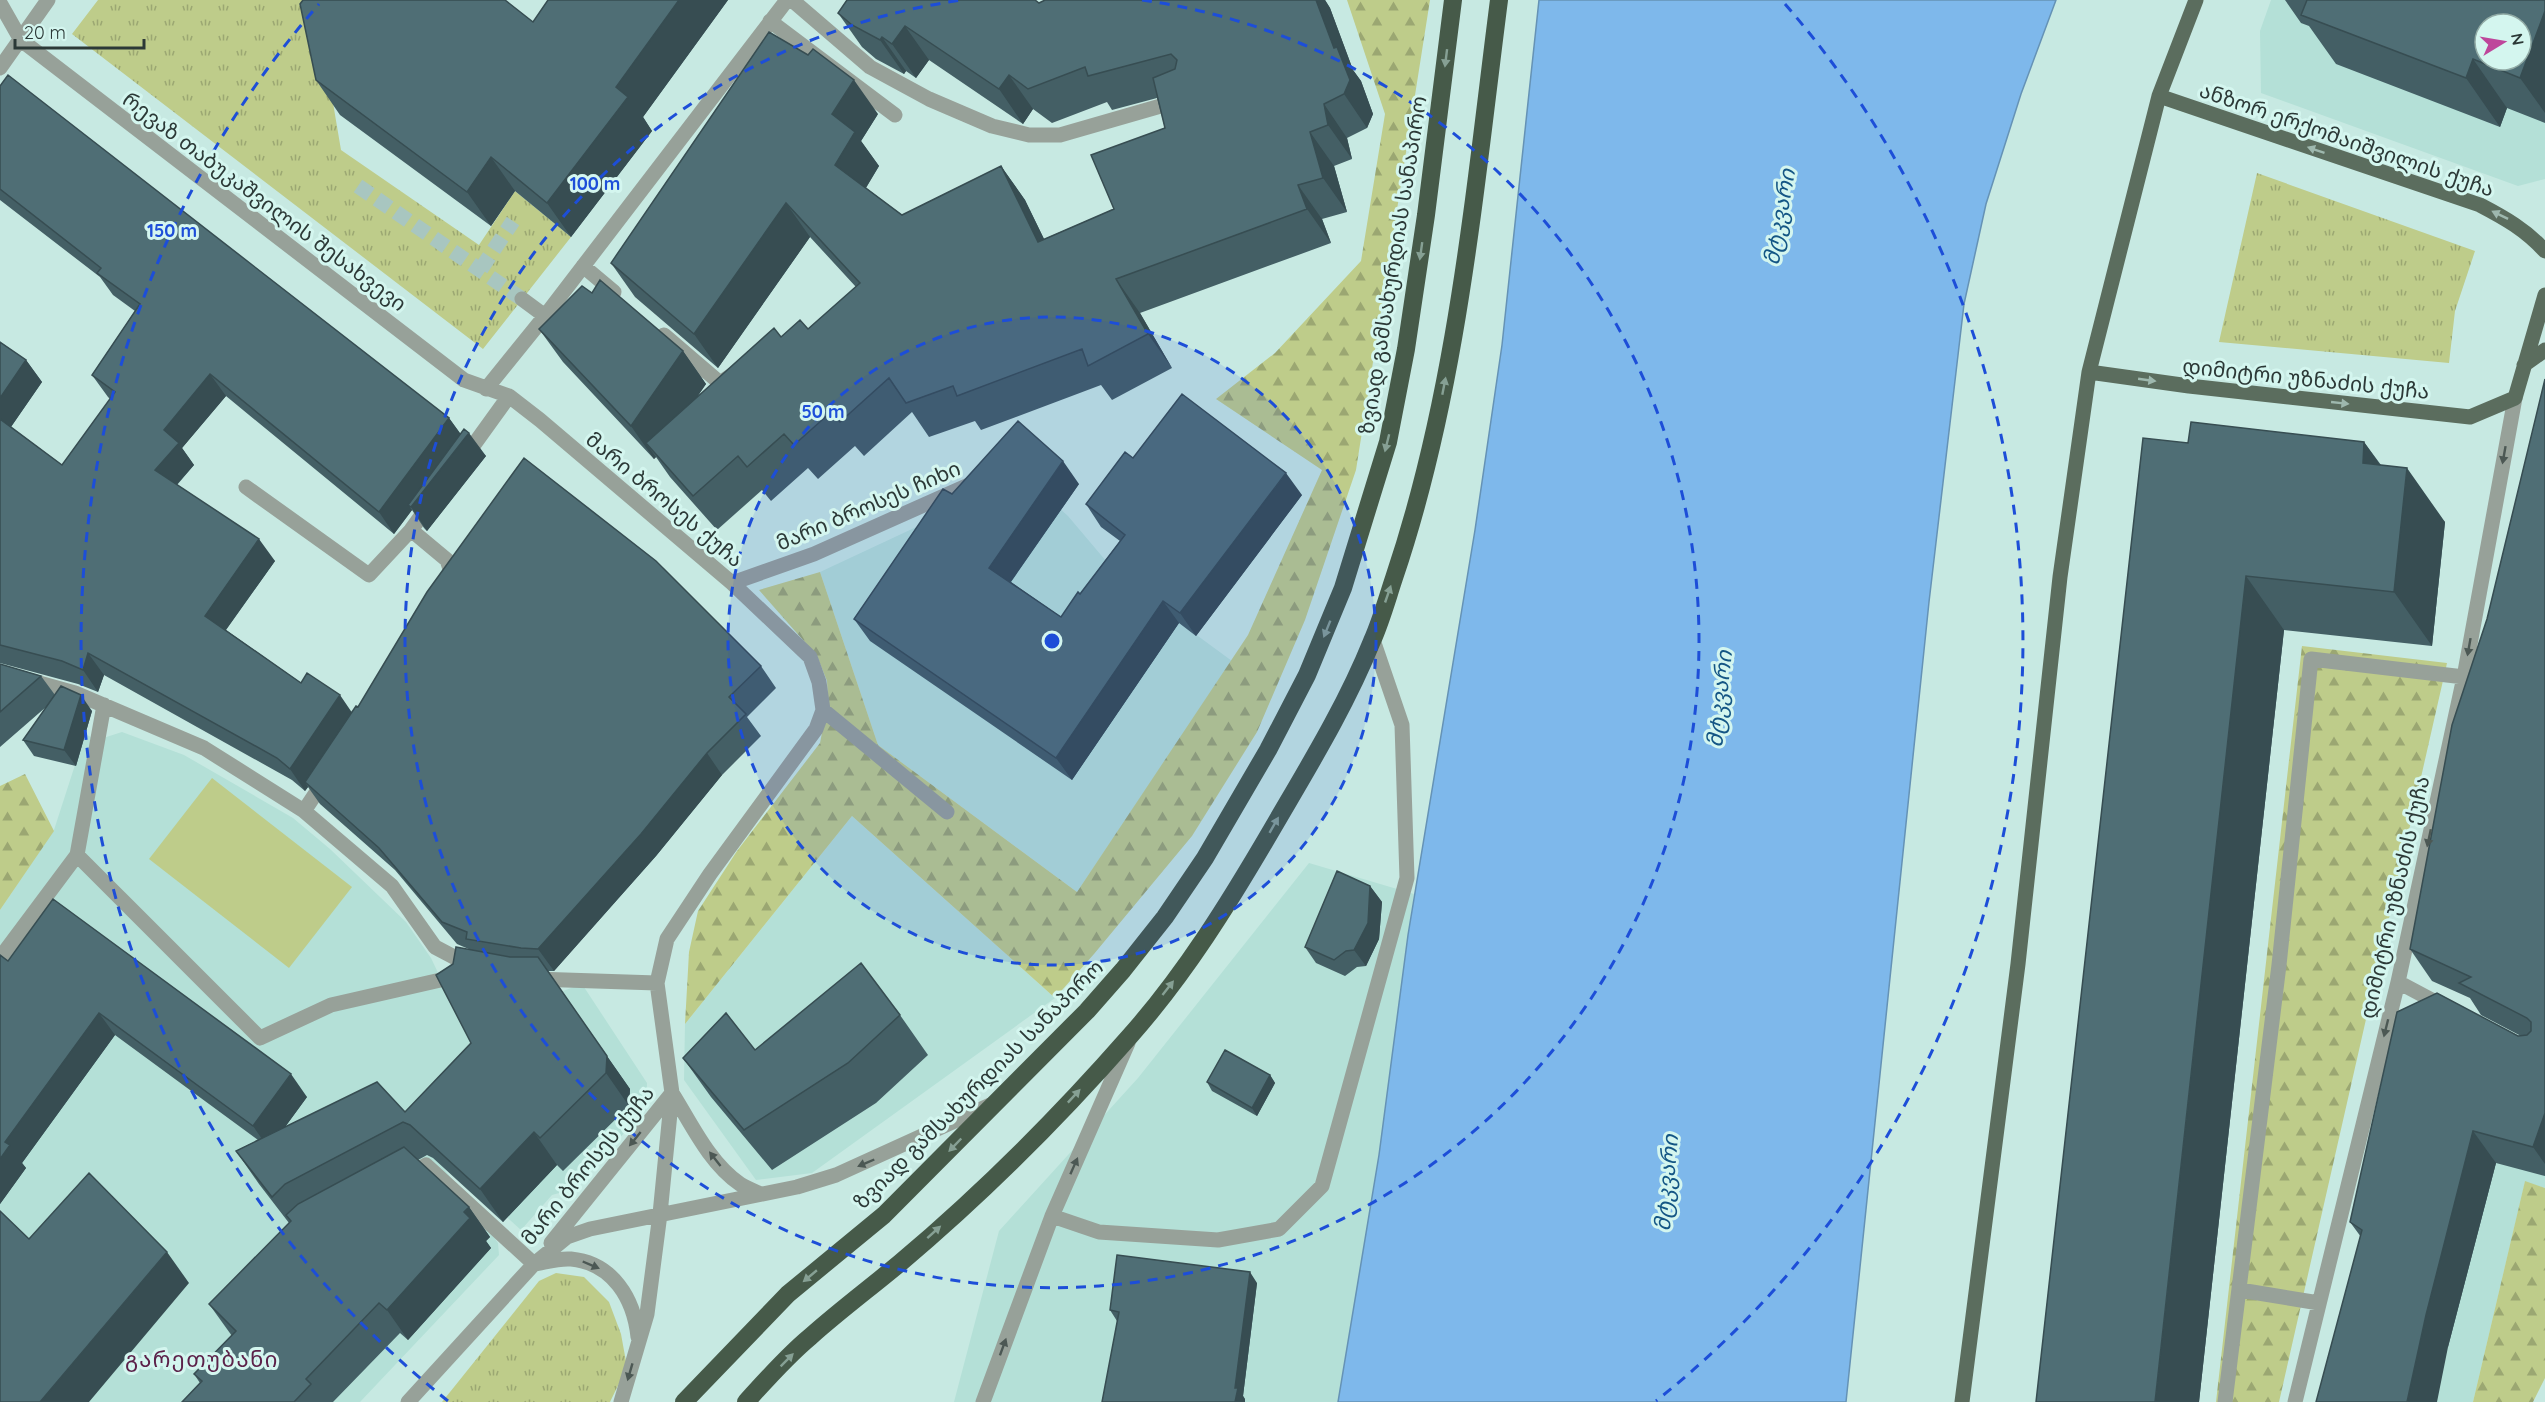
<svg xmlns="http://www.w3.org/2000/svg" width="2545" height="1402" font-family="Quicksand,'Noto Sans Georgian',sans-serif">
<defs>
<pattern id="forest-firs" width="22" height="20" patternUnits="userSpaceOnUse" patternTransform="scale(1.5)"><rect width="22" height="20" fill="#becc8a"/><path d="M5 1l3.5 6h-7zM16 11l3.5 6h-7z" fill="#9ba772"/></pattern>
<pattern id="park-tufts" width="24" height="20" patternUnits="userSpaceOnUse" patternTransform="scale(1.5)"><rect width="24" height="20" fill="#becc8a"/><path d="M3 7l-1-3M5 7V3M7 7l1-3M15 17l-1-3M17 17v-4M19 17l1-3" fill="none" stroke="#9ba772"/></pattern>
</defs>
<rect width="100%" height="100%" fill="#c7e9e2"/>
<path fill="#b4e0d7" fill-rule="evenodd" d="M2271 0H2545V179L2518 186 2261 93 2260 31ZM2485 24H2521V60H2485Z
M1013 466 1068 516 1123 581 1232 661 1077 892 878 745 820 572 989 493Z
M122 732 184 755 293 818 330 849 406 922 431 958 451 1000 552 995 582 984 647 1083 646 1110 570 1190 552 1195 521 1230 428 1146 498 1243 499 1255 360 1402H0V910L54 830 85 734 97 740Z
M852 816 1055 998 812 1173 756 1180 684 1080 685 1024Z
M1309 863 1414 894 1379 1155 1338 1402H954L999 1231 1138 1078Z
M2410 1025 2545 1074V1188L2525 1182 2473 1402H2322Z"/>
<path fill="#becc8a" d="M212 778 352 887 289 968 149 859Z"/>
<path fill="url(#forest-firs)" d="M1347 0H1430L1356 470 1305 620 1257 732 1192 836 1094 954 1055 998 852 816 685 1024 689 952 698 911 737 851 820 743 828 702 827 681 817 656 759 590 820 572 878 745 1077 892 1248 635 1322 470 1216 399 1275 353 1361 261 1385 114Z
M2302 646 2447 663 2279 1402H2216Z
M25 774 54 831 0 910V786Z
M2525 1181 2545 1188V1378L2533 1402H2473Z"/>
<path fill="url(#park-tufts)" d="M98 0H351L322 38 341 150 479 245 515 191 571 237 483 349 72 34Z
M2257 173 2475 251 2455 311 2449 363 2219 342Z
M556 1273 584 1277 609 1302 621 1334 627 1367 610 1402H442L539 1281Z"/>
<path fill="#7eb8eb" stroke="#6592b5" stroke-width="1.5" d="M1539 0H2056L2021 94 1986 204 1964 304 1929 602 1846 1402H1338L1379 1155 1408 935 1475 530 1502 345Z"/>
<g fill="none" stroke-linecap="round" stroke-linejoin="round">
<path stroke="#a8c6c0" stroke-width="15" stroke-dasharray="15 8" stroke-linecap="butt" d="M358 186 522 299
M481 269 513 221"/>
<path stroke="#97a199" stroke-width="15" d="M792 0 870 67 929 99 992 126 1029 135H1060L1178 101
M0 3 21 40 464 380 509 396 540 420 732 583 810 657 819 682 823 710 816 729 710 874 667 939 657 983 672 1093 660 1214 647 1314 621 1402
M770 21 895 115
M0 68 48 0
M583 266 614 292
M522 299 545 316
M664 335 720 383 732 375
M486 389 545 316 787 0
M465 457 509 396
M246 487 369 575 411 530 429 505
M411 530 447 560 453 578 451 581
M732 583 814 554 973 483
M0 672 75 693 204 748 304 811 392 886 435 947 471 966
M823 710 947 812
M304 811 326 778
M77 855 260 1038 331 1005 458 976
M0 958 77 855 104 705
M535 979 657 983
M2398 982 2445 1007
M672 1093C691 1123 709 1163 740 1184 746 1188 754 1191 761 1194
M407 1176 426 1165 534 1264
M1052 1216 1099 1232 1218 1240 1279 1229 1322 1186 1407 878 1402 725 1373 640
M551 1243 672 1093
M534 1264C546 1262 559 1258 571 1259 613 1263 634 1299 638 1337
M2240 1290 2319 1303
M408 1402 534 1264 567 1237 590 1229 797 1187 836 1175 990 1105
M983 1402 1052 1216 1128 1043
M2225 1402 2279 965 2311 659 2464 677
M2295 1402 2398 982 2464 677 2515 398"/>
<path stroke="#5b6d5e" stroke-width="15" d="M2159 96 2480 205C2505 218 2526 230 2545 251
M2524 365 2545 350
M2089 372 2189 386 2470 417 2515 398 2545 295
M1962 1402 2018 964 2060 577 2089 372 2159 96 2196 0"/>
<path stroke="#465a49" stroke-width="18" d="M684 1402 788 1294 884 1215 1087 1011 1123 970 1165 917 1205 858 1268 750 1307 675 1343 588 1388 442 1406 349 1426 215 1453 0
M746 1402C766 1380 787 1356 810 1337 839 1311 870 1288 900 1263 982 1194 1059 1117 1130 1036 1185 974 1229 903 1271 831 1307 769 1345 708 1372 641 1381 621 1387 599 1394 578 1457 392 1474 194 1499 0"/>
</g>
<path fill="#445f65" d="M548 0H728L643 117 652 131 571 237 515 191 491 226 340 115 316 80 533 22Z
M1045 0H1325L1330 8 1353 70 1361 81 1373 114 1367 128 1347 138 1352 159 1334 166 1347 212 1322 219 1331 243 1140 313 1172 368 1112 400 1101 385 981 430 975 421 929 437 912 412 864 456 855 446 818 479 808 468 771 501 762 490 717 530 670 477 656 457 654 459 563 362 539 329 592 293 683 351 706 384 697 397 781 337 808 329 856 287 810 237 718 368 635 297 611 263 878 114 861 141 879 166 866 188 902 215 1001 166 1025 200 1044 239 1114 209 1165 128 1157 98 1112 110 1107 102 1052 123 1033 109 1023 124 929 60 916 78 906 71 904 74 876 59 862 47 838 13 1039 3Z
M2285 0H2545V123L2507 108 2500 127 2336 64 2309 26 2301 23Z
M0 86 449 418 460 433 486 456 427 531 424 528 412 510 394 534 226 396 182 448 194 465 177 485 275 561 226 630 301 683 352 712 358 707 761 666 776 688 747 717 761 736 722 775 656 856 554 971H547L630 1089 629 1106 563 1171 557 1165 503 1222 433 1158 427 1155 418 1160 469 1207 490 1237 486 1241 491 1248 408 1340 400 1333 333 1402H182L200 1383 194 1374 232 1336 209 1304 289 1223 259 1184 236 1151 258 1140 115 1035 22 1163 26 1168 0 1204 8 961 307 1097 285 1127 405 1112 471 1043 453 964 471 950 457 944 395 870 320 804 308 787 305 791 292 780 104 675 98 692 78 684 0 663V342L26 360 42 382 11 427 62 465 110 399 108 397 92 375 135 311 113 295 100 277 0 200Z
M2545 379V1176L2496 1163 2448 1347 2361 1237 2350 1222 2518 1036H2521L2481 1015 2470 998 2432 981 2410 949 2487 619Z
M2364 442 2381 465 2445 522 2432 646 2284 630 2199 1402 2188 443Z
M1133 458 1302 495 1196 636 1179 623 1072 780 870 641 854 619 952 494 1079 484 1011 582 1061 617 1080 594 1120 541 1101 527 1086 504Z
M0 664 41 676 55 695 92 711 76 766 34 756 23 740 46 707 0 747Z
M1370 886 1382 902 1379 939 1366 966 1357 967 1345 976 1316 963 1305 947Z
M900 1015 928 1055 876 1103 772 1170 711 1097 683 1058 755 1050Z
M1270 1075 1275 1083 1257 1116 1212 1091 1207 1082Z
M1257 1283 1243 1396 1245 1399 1117 1321 1110 1310Z"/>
<path fill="#374d52" d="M679 0H728L643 117 652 131 571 237 547 203 616 87Z
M1316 0H1325L1330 8 1353 70 1361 81 1373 114 1367 128 1344 94 1334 48Z
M2545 11V113L2520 78Z
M905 26 929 60 916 78 892 44Z
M882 37 906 71 904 74 880 40Z
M2473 59 2507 108 2500 127 2466 78Z
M1009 75 1033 109 1023 124 999 89Z
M854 80 878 114 861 141 879 166 859 199 835 165 832 114Z
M1324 104 1347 138 1352 159 1328 125Z
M1310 132 1334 166 1347 212 1323 178Z
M491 157 515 191 491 226 467 192Z
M1001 166 1025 200 1062 276 1038 242Z
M1298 185 1322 219 1331 243 1307 209Z
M786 203 810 237 718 368 694 334Z
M1116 279 1140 313 1172 368 1148 334Z
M683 351 706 384 657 455 646 443 656 457 654 459 631 426Z
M26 360 42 382 6 434 0 426V398Z
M210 374 226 396 182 448 194 465 170 492 155 470 164 430Z
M449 418 464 439 469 433 486 456 427 531 411 507 408 505 412 510 394 534 379 512Z
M2364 442 2402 496 2363 463Z
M1063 461 1079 484 1005 590 989 568Z
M2407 468 2445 522 2432 646 2394 592Z
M1286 473 1302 495 1196 636 1180 613Z
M259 539 275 561 220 638 205 616Z
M2246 576 2284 630 2199 1402H2155Z
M1163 601 1179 623 1072 780 1056 758Z
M88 653 104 675 98 692 83 670Z
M81 695 92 711 76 766 64 750Z
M340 695 355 717 305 782 308 787 305 791 290 769Z
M707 753 722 775 656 856 554 971 538 949Z
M1370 886 1382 902 1379 939 1366 966 1354 950Z
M538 957 630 1089 629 1106 606 1073Z
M99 1013 115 1035 22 1163 26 1168 0 1204V1159L5 1142Z
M291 1074 307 1097 269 1149 253 1126Z
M1270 1075 1275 1083 1257 1116 1252 1108Z
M2545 1113V1164L2533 1147Z
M2473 1131 2496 1163 2448 1347 2437 1402H2407L2426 1315Z
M534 1132 557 1165 503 1222 480 1189Z
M469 1207 490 1237 486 1241 491 1248 408 1340 387 1310Z
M167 1252 189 1283 89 1402H40Z
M1250 1272 1257 1283 1243 1396 1245 1399V1402H1235V1388Z"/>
<path fill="#4f6e75" stroke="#374d52" stroke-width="1.5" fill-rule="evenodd" d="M303 0H505L533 22 548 0H679L616 87 628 97 547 203 491 157 467 192 316 80 300 4Z
M847 0H1035L1039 3 1045 0H1316L1334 48 1337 47 1350 80 1344 94 1324 104 1328 125 1310 132 1323 178 1298 185 1307 209 1116 279 1148 334 1088 366 1082 349 957 396 953 386 906 403 889 378 840 422 831 412 794 445 784 434 747 467 738 456 693 496 646 443 774 328 781 337 800 320 808 329 860 283 786 203 694 334 611 263 769 32 808 55 813 49 854 80 832 114 855 132 835 165 902 215 1001 166 1038 242 1114 209 1091 155 1165 128 1153 78 1175 69 1177 60 1171 54 1088 76 1085 67 1028 89 1009 75 999 89 905 26 892 44 882 37 880 40 852 25 838 13Z
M2307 0H2545V11L2520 78 2473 59 2466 78 2301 15ZM2485 24H2521V60H2485Z
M8 75 449 418 379 512 210 374 164 430 179 443 155 470 259 539 205 616 301 683 307 673 340 695 290 769 277 758 88 653 83 670 62 661 0 645V419L62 465 115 392 92 375 140 304 97 273 101 268 0 189V86Z
M600 280 683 351 631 426 539 329 582 286 592 293Z
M0 342 26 360 0 398Z
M2545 379V1113L2533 1147 2473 1131 2426 1315 2407 1402H2316L2362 1230 2350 1222 2397 1012 2437 993 2518 1036 2527 1035 2531 1031V1022L2527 1018 2459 983 2471 977 2410 949 2452 725 2487 619Z
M1182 394 1286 473 1180 613 1163 601 1056 758 854 619 943 489 952 494 1018 421 1063 461 989 568 1061 617 1078 592 1080 594 1125 535 1086 504 1125 452 1133 458Z
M2191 422 2364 442 2363 463 2407 468 2394 592 2246 576 2155 1402H2036L2143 438 2188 443Z
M464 429 469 433 411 507 408 505Z
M524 458 656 561 761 666 729 697 746 714 707 753 641 834 538 949 521 948 466 939 467 932 442 922 379 848 305 782 356 706 358 707 427 592Z
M0 664 41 676 0 712Z
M61 686 81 695 64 750 23 740Z
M1337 871 1370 886 1368 923 1354 950 1346 951 1334 960 1305 947Z
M53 899 291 1074 253 1126 99 1013 5 1142 10 1145 0 1159V955L8 961Z
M456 947 510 957H538L607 1056 606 1073 540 1138 534 1132 480 1189 410 1125 403 1122 285 1184 272 1197 236 1151 377 1082 405 1112 471 1043 436 975 453 964Z
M861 963 900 1015 848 1063 744 1130 683 1058 726 1013 755 1050Z
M1225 1050 1270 1075 1252 1108 1207 1082Z
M404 1147 469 1207 464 1212 470 1218 387 1310 379 1303 306 1379 311 1384 294 1402H182L202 1381 194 1374 236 1331 209 1304 291 1221 286 1215 298 1204Z
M89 1173 167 1252 40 1402H0V1211L29 1239Z
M1117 1255 1250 1272 1235 1388H1238L1235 1402H1102L1119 1312 1110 1310Z"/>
<defs><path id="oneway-solid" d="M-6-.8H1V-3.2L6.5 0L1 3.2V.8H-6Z" transform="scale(1.5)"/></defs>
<g fill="#86a094">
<use href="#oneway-solid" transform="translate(1446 58) rotate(97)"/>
<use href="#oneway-solid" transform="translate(1421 251) rotate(98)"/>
<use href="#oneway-solid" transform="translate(1444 386) rotate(-79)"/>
<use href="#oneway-solid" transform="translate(1387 443) rotate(104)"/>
<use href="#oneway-solid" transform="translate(1388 594) rotate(-71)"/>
<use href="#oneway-solid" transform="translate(1327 629) rotate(112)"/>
<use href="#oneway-solid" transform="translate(1274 825) rotate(-60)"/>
<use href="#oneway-solid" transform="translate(1168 988) rotate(-52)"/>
<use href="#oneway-solid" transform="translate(1074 1096) rotate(-47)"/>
<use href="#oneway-solid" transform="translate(955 1145) rotate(134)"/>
<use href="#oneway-solid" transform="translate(934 1232) rotate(-42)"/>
<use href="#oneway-solid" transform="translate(810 1276) rotate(140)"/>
<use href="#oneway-solid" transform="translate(787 1360) rotate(-45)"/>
</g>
<g fill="#9eb8ae">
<use href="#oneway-solid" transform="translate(2316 150) rotate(-161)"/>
<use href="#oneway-solid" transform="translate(2500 215) rotate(-154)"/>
<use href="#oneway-solid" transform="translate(2147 380) rotate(8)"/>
<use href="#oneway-solid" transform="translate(2340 403) rotate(6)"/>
</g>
<g fill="#4c5854">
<use href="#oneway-solid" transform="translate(2504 455) rotate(100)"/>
<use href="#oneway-solid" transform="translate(2469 647) rotate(100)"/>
<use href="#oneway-solid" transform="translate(2429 838) rotate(102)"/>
<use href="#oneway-solid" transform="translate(2386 1028) rotate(104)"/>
<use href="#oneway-solid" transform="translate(635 1139) rotate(129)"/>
<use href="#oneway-solid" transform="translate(715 1159) rotate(-128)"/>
<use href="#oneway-solid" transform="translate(866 1163) rotate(157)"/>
<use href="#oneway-solid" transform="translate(1074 1166) rotate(-66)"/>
<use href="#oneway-solid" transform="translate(591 1265) rotate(23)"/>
<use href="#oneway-solid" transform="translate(1003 1347) rotate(-70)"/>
<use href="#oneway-solid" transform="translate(630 1372) rotate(106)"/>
</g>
<circle cx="1052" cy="641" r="324" fill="#1d4ed8" fill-opacity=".12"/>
<g fill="none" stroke="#1d4ed8" stroke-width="3" stroke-dasharray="10 8">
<circle cx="1052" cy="641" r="324"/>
<path d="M1142 0A647 647 0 1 1 962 0"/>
<path d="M448 1401A971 971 0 0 1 319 4M1785 4A971 971 0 0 1 1656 1401"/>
</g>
<g text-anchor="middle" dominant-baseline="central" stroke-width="6" stroke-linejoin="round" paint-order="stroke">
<g font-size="21" fill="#2c3937" stroke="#d4f6ef">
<text transform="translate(2347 139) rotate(19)">ანზორ ერქომაიშვილის ქუჩა</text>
<text transform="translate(265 201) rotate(37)">რევაზ თაბუკაშვილის შესახვევი</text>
<text transform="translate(1392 265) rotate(-81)">ზვიად გამსახურდიას სანაპირო</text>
<text transform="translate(2306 378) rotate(6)">დიმიტრი უზნაძის ქუჩა</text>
<text transform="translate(665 499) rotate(40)">მარი ბროსეს ქუჩა</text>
<text transform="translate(868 505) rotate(-23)">მარი ბროსეს ჩიხი</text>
<text transform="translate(2394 897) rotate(-77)">დიმიტრი უზნაძის ქუჩა</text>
<text transform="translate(978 1084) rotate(-45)">ზვიად გამსახურდიას სანაპირო</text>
<text transform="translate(587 1165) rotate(-51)">მარი ბროსეს ქუჩა</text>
</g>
<g font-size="22" font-style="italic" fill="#145685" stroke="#d4f6ef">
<text transform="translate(1779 217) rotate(-80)">მტკვარი</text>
<text transform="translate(1719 699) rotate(-84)">მტკვარი</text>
<text transform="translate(1666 1183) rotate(-85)">მტკვარი</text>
</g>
<g font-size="22" letter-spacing="1.5" fill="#5b2149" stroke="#d4f6ef">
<text x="202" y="1359">გარეთუბანი</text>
</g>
</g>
<circle cx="1052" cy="641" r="9" fill="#1d4ed8" stroke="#d4f6ef" stroke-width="3"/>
<g font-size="18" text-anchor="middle" font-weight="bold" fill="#1d4ed8" stroke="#d4f6ef" stroke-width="6" stroke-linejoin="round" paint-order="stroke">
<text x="595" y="190">100 m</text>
<text x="172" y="237">150 m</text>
<text x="823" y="418">50 m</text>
</g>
<g transform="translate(2503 42) rotate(79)"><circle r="28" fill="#d4f6ef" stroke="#91aaa5" stroke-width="1.5"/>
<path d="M0-4.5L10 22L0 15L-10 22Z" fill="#be469b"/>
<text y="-9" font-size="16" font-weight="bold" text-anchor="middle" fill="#2c3937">N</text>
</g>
<path d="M15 39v9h129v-9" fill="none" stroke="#2c3937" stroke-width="3"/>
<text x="24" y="39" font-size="18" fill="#2c3937" stroke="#d4f6ef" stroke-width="4.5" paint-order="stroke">20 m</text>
</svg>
